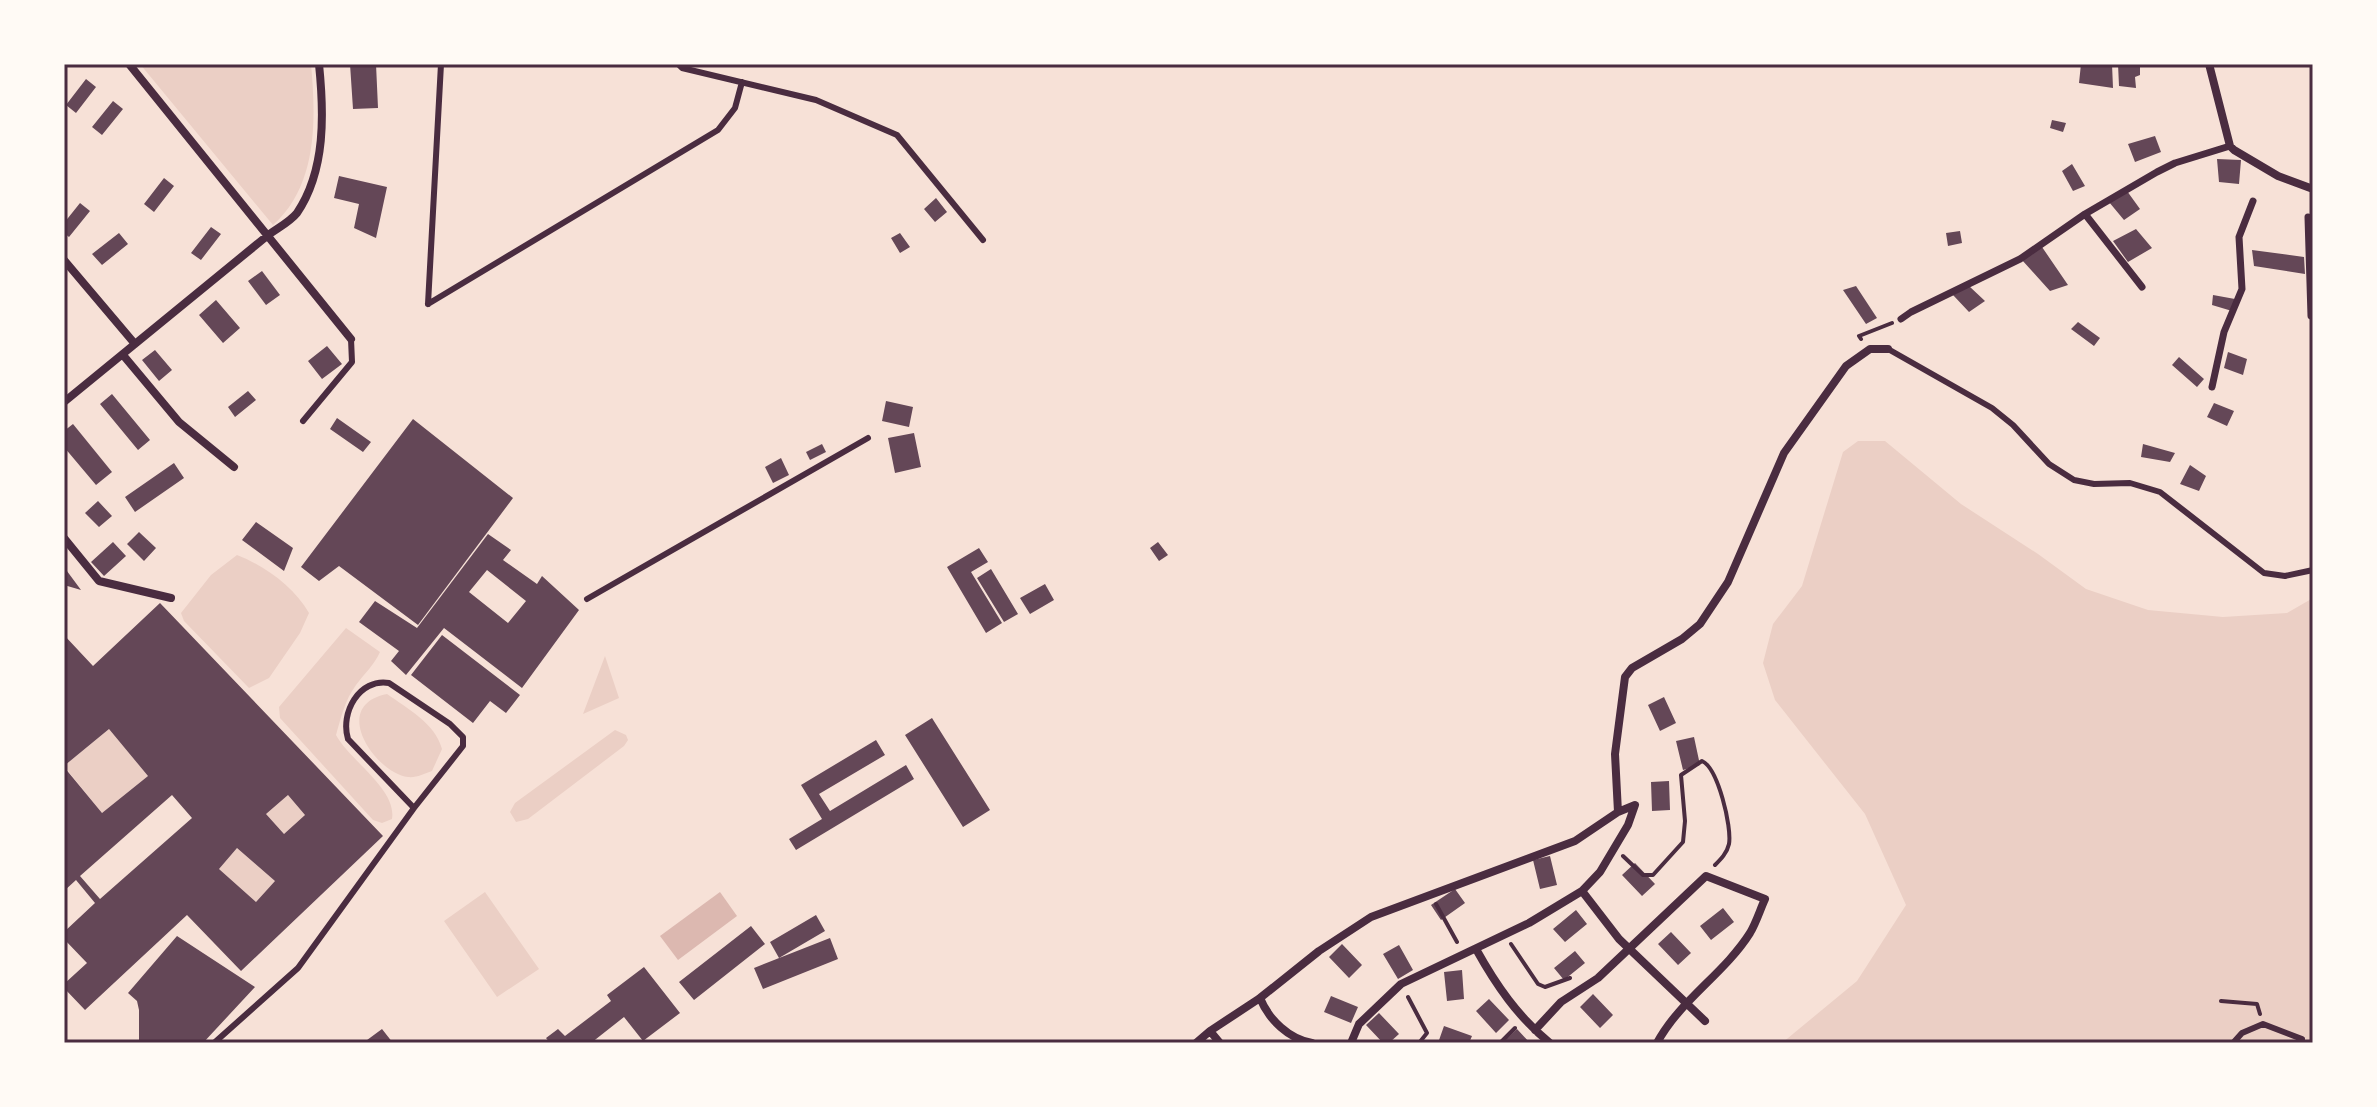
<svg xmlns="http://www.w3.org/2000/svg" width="2377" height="1107" font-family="'Varela Round',sans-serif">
<rect width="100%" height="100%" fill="#f7e1d7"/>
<path fill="#ebcfc5" d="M140 64H311C316 119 318 185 273 225Z
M1858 441H1885L1961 504 2038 554 2086 589 2148 610 2223 617 2287 613 2313 598V1043H1782L1857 981 1906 905 1865 814 1775 700 1763 663 1773 624 1802 586 1843 452Z
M237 555C265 566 294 587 309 613L300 633 269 678 249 688 184 621 181 613 211 575Z
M346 628 380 652C374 665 365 673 356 685 345 700 341 717 336 735 350 761 397 789 392 819L382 823 373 820 280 718 279 707Z
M605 656 619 698 583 714Z
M387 694C408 709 435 723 442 749L432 771C424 774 416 778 408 777 377 774 328 706 387 694Z
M109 729 148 776 102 813 64 766Z
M615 730 626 735 628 740 624 746 528 819 516 822 510 812 515 803Z
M288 795 305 815 284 834 266 814Z
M237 848 275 881 256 902 219 869Z
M485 892 539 969 497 997 444 921Z"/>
<path fill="#dcb8b0" d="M720 892 737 916 678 960 660 936Z"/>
<path fill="#644757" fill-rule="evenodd" d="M350 64H376L378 108 353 109Z
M2081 64H2112L2113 88 2079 83Z
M2118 64H2140V75L2135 77 2136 88 2119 86Z
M86 79 96 87 76 113 66 105Z
M113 101 123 109 102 135 92 127Z
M2052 120 2066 123 2063 132 2050 128Z
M2155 136 2161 152 2135 162 2128 144Z
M2217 159 2241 160 2239 184 2219 182Z
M2072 164 2085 186 2073 191 2062 171Z
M339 176 387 187 376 238 354 228 359 204 334 198Z
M164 178 174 186 154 212 144 204Z
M2127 191 2140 209 2124 220 2109 202Z
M936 198 947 212 935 222 924 209Z
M80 203 90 211 69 237 64 233V223Z
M211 227 221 234 201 260 191 253Z
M2136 229 2152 248 2128 262 2113 241Z
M1960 231 1962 243 1948 246 1946 233Z
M119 233 128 244 102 265 92 254Z
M900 233 910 247 900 253 891 238Z
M2042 247 2068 285 2050 291 2022 260Z
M2252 250 2304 257 2305 274 2254 266Z
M262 271 280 295 266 305 248 281Z
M1856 286 1877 318 1866 324 1843 290Z
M1969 286 1985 301 1969 312 1953 295Z
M2213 295 2235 299 2232 311 2212 305Z
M216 300 240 328 223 343 199 315Z
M2078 322 2100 338 2094 346 2071 329Z
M327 346 342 364 322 379 308 361Z
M155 350 172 370 159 381 142 360Z
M2228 352 2247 359 2243 375 2224 368Z
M2179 357 2204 379 2197 387 2172 365Z
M248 391 256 400 235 417 228 407Z
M112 394 150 440 138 450 100 404Z
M886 401 913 407 909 427 882 421Z
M2214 403 2234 411 2227 426 2207 417Z
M337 418 371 442 363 452 330 429Z
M413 419 513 498 418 625 339 566 319 581 301 567Z
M73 424 112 472 96 485 64 447V431Z
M914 433 921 467 895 473 888 438Z
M822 444 826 452 810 460 806 452Z
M2143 444 2175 453 2170 462 2141 457Z
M781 458 789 475 773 483 765 467Z
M174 463 184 478 135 512 125 497Z
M2190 465 2206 476 2199 491 2180 484Z
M98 501 112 516 99 527 85 513Z
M256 522 293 548 284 571 242 540Z
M139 532 156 548 144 561 127 544Z
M488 534 511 550 503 560 537 584 542 576 579 610 522 688 444 628 406 675 391 661 399 651 359 622 375 601 417 628ZM487 570 526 601 508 623 469 592Z
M113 542 126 556 104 576 91 562Z
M1158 542 1168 555 1159 561 1150 548Z
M979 548 988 562 971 572 1002 623 986 633 947 567Z
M64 567 81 590 64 585Z
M991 569 1018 614 1004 622 977 578Z
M1045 584 1054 600 1030 614 1020 598Z
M160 603 383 836 241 971 187 915 85 1010 64 988V984L87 963 64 939V932L95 903 76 880 64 891V767L102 813 148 776 109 729 64 766V635L93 666ZM172 795 192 818 100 899 80 876ZM288 795 305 815 284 834 266 814ZM237 848 275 881 256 902 219 869Z
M442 635 520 695 506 713 490 701 473 723 411 675Z
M1664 697 1676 723 1660 731 1648 705Z
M932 718 990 810 963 827 905 735Z
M1694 737 1700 765 1683 770 1676 741Z
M876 740 885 755 819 794 830 811 906 765 914 779 796 850 789 839 822 819 801 785Z
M1669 781 1670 810 1652 811 1651 782Z
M1550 856 1557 885 1540 889 1533 860Z
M1635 863 1655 884 1642 896 1622 875Z
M1455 889 1465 903 1441 920 1431 905Z
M1723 908 1734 922 1711 940 1700 926Z
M1576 910 1587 924 1565 942 1553 929Z
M816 915 825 931 779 958 770 942Z
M751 926 765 944 694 1000 679 982Z
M1671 932 1691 953 1678 965 1658 944Z
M177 936 255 987 203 1043H139V1010L137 1001 128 993Z
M830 938 838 959 763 989 754 968Z
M1342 944 1362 965 1349 978 1329 957Z
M1399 945 1413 970 1398 979 1383 954Z
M1575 951 1585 963 1564 980 1554 968Z
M644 967 680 1013 643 1041 624 1017 591 1043H550L546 1038 558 1029 565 1036 611 1001 607 995Z
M1462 970 1464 999 1447 1001 1444 972Z
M1593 994 1613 1015 1600 1028 1580 1007Z
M1331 996 1358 1007 1351 1023 1324 1012Z
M1489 999 1509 1020 1496 1033 1476 1011Z
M1379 1013 1399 1034 1389 1043H1383L1366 1025Z
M1444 1026 1472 1036 1469 1043H1438Z
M382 1029 393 1043H363Z
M1517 1029 1530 1043H1506L1504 1041Z"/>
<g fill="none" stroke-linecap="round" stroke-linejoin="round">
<path stroke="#4a2c40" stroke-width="4" d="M1861 339 1859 336 1892 323
M1623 856 1643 875H1653L1683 842 1685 821 1681 775 1702 761C1718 768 1732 827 1729 844 1727 853 1721 859 1715 865
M1436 904 1457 942
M1511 944 1538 984 1545 987 1570 978
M1408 997 1427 1033 1419 1043
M2221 1001 2257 1004 2260 1014
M1500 1043 1515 1028"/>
<path stroke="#4a2c40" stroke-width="6" d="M678 64 682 68 816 100 897 135 983 240
M428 304 718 130 735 108 742 82
M428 304 441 64
M1888 349 1992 408 2013 425 2049 464 2074 480 2094 484 2130 483 2160 492 2264 573 2285 576 2313 570
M303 421 352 362 351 339
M587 599 868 438
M214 1043 298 968 414 808 463 746V737L450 724 389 683C359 678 340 713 348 739L414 808
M2233 1043 2242 1033 2263 1024 2302 1039"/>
<path stroke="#4a2c40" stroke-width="7" d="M2085 214 2142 287
M2308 217 2311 316
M1901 319 1911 312 2020 259 2085 214 2157 172 2175 163 2230 146
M2212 387 2224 332 2242 289 2239 237 2253 201"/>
<path stroke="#4a2c40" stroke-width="8" d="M129 64 351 339
M2209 64 2230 146 2234 150 2278 176 2313 189
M64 260 135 344
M123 355 179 422 234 467
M64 402 267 236C276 229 290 222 297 213 326 170 324 113 319 64
M64 538 99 581 171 598
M1582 891 1619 939 1705 1021
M1476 949C1496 985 1518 1017 1550 1043
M1260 998C1269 1020 1289 1039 1312 1043
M1535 1030 1561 1002 1598 978 1706 876 1765 899C1760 910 1756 923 1750 933 1724 974 1680 1000 1657 1043
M1210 1031 1220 1043
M1196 1043 1210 1031 1260 998 1319 951 1371 917 1575 841 1618 812 1615 754 1625 677 1632 668 1682 639 1700 624 1728 582 1784 453 1846 366 1870 349H1888
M1351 1043 1359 1024 1401 984 1529 923 1582 891 1600 872 1628 825 1635 805 1618 812"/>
</g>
<rect width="2377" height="1107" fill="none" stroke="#fffaf5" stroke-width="132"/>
<rect x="66" y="66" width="2245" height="975" fill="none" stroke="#4a2c40" stroke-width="3"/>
</svg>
